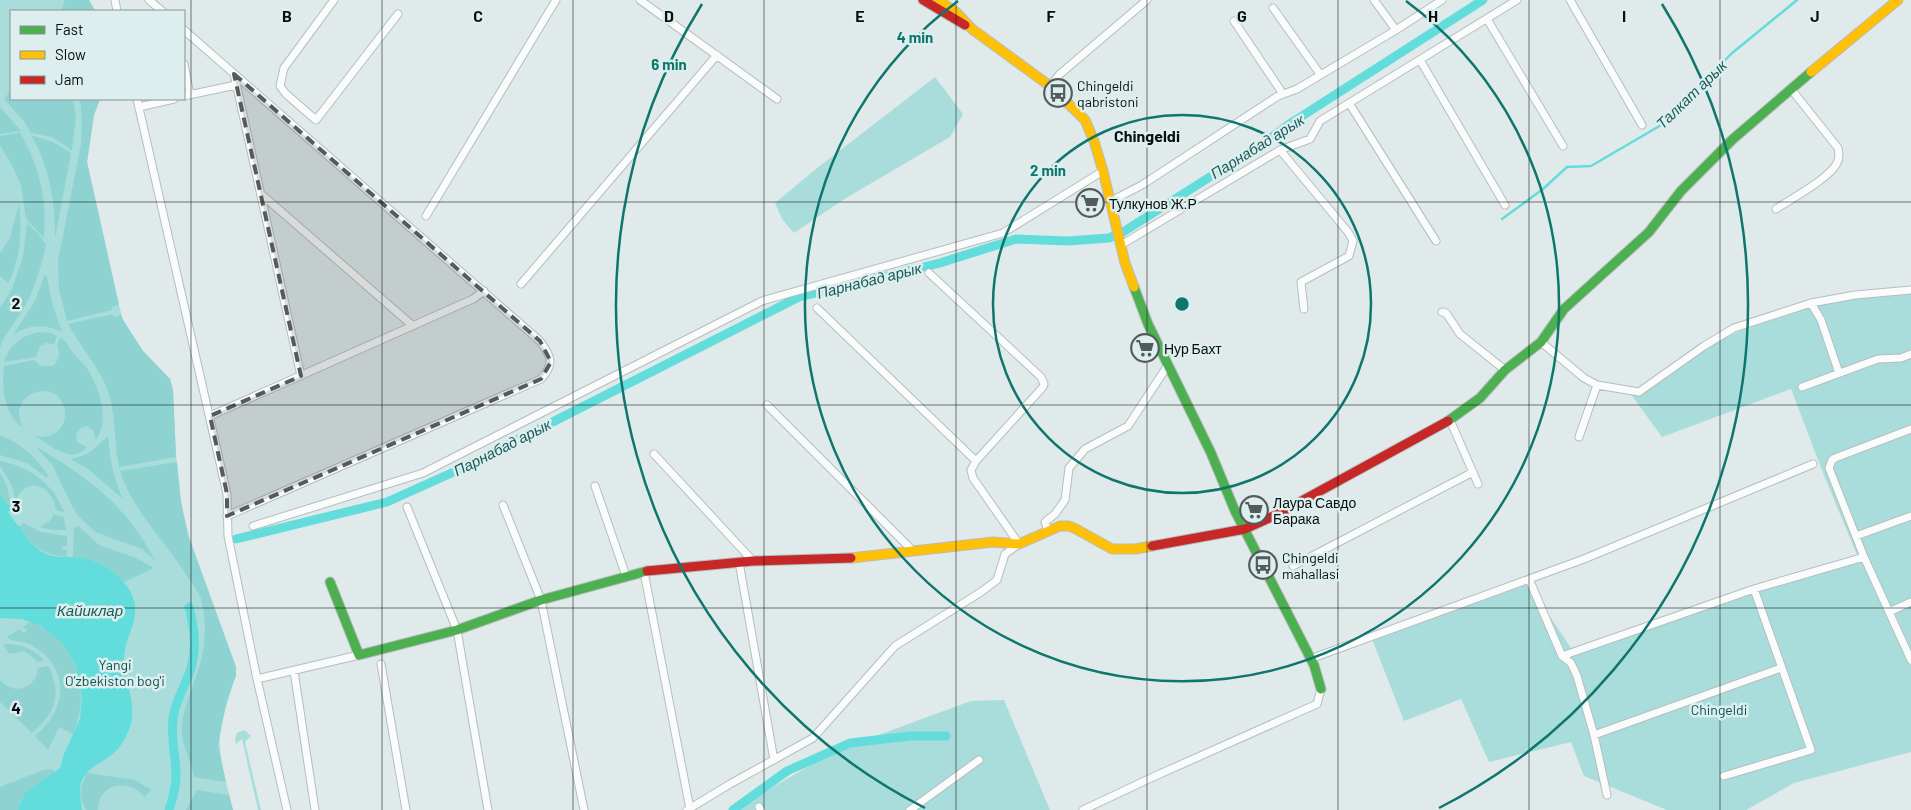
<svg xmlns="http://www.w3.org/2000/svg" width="1911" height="810" font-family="Barlow,sans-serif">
<rect width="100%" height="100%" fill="#e0eaea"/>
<path fill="#a8dddc" d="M0 0H89L95 10 11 11V99H100L94 115 87 162 119 305 123 320 143 351 170 379 173 390 176 455 181 502 189 536 236 667C235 685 224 708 221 727 216 754 227 783 233 810H0Z
M935 77 963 114 950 137 846 198 794 233 782 219 775 203 816 169Z
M1911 290V752L1794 783 1746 810H1667L1584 776 1571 742 1489 762 1461 699 1404 721 1372 639 1528 584 1573 651 1857 555 1823 473 1791 389 1662 437 1630 393 1725 337 1792 311 1855 295Z
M1004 700 1050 810H734L814 763 873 737 971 701Z
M244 730 251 736 245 742 261 810H258L242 739 236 744 235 739 237 733Z"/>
<path fill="#8ed2d1" d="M65 0H89L95 11H61Z
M11 90V99H73L76 118 72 150 52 137 31 133 24 121 4 99Z
M80 99H100L94 115 87 162 119 305 112 307V310L67 321 59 289 58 261 81 144 82 122Z
M0 107 21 131 0 134Z
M20 133C40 167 47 199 44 238L26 219 21 185 12 165 0 145V136Z
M31 135 53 142 71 153 55 238C55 202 50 167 31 135Z
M19 203C22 231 21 258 8 283L0 276V253L10 238Z
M27 223 40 236 46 245C41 267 35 288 24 308 16 322 5 332 0 348V308L12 289 23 257Z
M45 274 47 277 52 303 62 332C44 324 30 324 13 335L35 301Z
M113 314 114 317 121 315 123 320 143 351 170 379 173 390 176 457 119 467C114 443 116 418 109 394 101 369 81 348 68 324Z
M40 332 51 333 57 336 54 344 46 343 40 346 36 357 4 362C9 345 22 335 40 332Z
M60 338C66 340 67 344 70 349 76 357 83 362 88 370 100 390 110 420 96 440L93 430 86 426 79 429 76 435 77 442 87 447C72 465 50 445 35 436 46 438 56 436 62 426 65 421 66 414 64 407 55 376 5 394 23 428 4 414 1 387 4 366L34 360 41 366H53C59 360 61 353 57 346Z
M0 435C21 443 35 457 48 475L47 478 27 463 0 455Z
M108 436C110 459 113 478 123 499L87 468 70 459C90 455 94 449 108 436Z
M35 446C89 478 124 503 155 560L142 549 95 532 79 517 72 506 53 466Z
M0 461C29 466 54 484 64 512L56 510C52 484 25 475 16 501L11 484 0 466Z
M177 462 181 502 188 536 236 667V676L227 699 218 745 226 782 194 777C191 759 180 744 182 725 184 707 191 691 197 674 205 651 208 623 201 599 198 590 190 581 185 573 163 538 133 511 120 471Z
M0 473 7 486 12 509 0 495Z
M54 514 64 517 66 530H52L40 527 51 520Z
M23 523 41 532 67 536V546H62V549L67 550V557C44 555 29 546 20 526Z
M78 526 99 545 136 558 154 568 124 582C109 568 94 560 73 557L74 528Z
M30 622C77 638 92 691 73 734L59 727 48 750 35 736C67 710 71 669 33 646 25 641 15 642 7 638V637L20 629 23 633 27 631 23 627Z
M3 644C19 643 33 648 44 660L37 662 34 658 24 651 9 654Z
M48 666C63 694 55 714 32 733L0 702V680C14 696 36 689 38 668Z
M52 769 55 772 21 801 17 810H0V787L43 770Z
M87 773 135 780 151 790 144 797C130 777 98 783 98 810H86C79 797 80 786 87 773Z
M197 790 229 795 233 810H186Z"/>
<path fill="#63dddb" d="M0 495 12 509 8 512 18 526H20C26 539 37 552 52 556 62 558 73 556 82 558 99 561 117 572 127 586 148 617 122 634 124 663 126 685 138 708 129 730 125 738 121 747 114 753 103 763 86 767 81 783 79 791 81 802 82 810H17L26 792 60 768 64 754 80 719 82 697 76 666 68 651 59 640 41 626 22 619 0 618Z"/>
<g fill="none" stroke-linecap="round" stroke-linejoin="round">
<path stroke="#63dddb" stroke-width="2.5" d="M1502 219 1543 189 1567 167 1591 166 1663 124 1731 54 1797 0"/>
<path stroke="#63dddb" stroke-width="9" d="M236 539 387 502 456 471 799 297 940 263 1016 239 1068 241 1109 238 1123 232 1265 142 1288 125 1483 0
M169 810C173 798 177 785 176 772 175 753 171 738 173 718 175 701 186 685 191 668 197 647 194 627 189 607
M733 810 787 771 850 743 910 736H946"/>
<defs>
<path id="street" d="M115 0 117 11
M149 0 162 11
M334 0 284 68 280 86 286 94 316 120 398 14
M640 0 777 99
M1374 0 1396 30
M1570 0 1642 125
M1273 8 1320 74
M1487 19 1563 146
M1234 21 1283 94
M184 30 540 341C551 356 555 364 541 379L227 516
M1420 60 1505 205
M184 64 190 95
M234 74 301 376
M1050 86 1060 74 1147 0
M184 96 236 85
M137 99 227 494 228 536 257 679 287 810
M1349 103 1436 241
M139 107 174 99
M1280 150 1348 232 1353 241 1349 256 1301 282 1304 309
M261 194 413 326
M1111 201 1142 185 1278 96 1297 89 1396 30 1442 0
M1776 209C1791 199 1830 178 1837 163 1840 158 1839 153 1838 148L1791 89
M426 216 556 0
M1121 245 1280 150 1310 139 1320 121 1517 0
M929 273 1041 377 1044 384 1043 387 976 461
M521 284 717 55
M1811 303 1821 320 1839 373
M1442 312 1446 313 1460 334 1505 370
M1541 342 1584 378 1597 385 1639 392 1704 346 1734 328 1811 303 1855 295 1911 290
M1802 387 1878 359 1901 358 1911 354
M767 405 913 551
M210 416 473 299 484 291
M1450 420 1478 484
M1911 429 1835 458 1832 460 1829 468 1864 557 1911 660
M1579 437 1597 385
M654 454 753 561
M595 486 626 576
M503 505 541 600 584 810
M407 507 457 630 488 810
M253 526 423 473 762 301 1003 233 1103 171
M1048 531 1045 522 1055 514 1065 500 1069 468 1085 449 1128 426 1168 365
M1856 536 1911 516
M739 562 774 760
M1293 566 1473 472
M644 572 690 809
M1529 579 1562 656 1571 663 1577 676 1594 735 1607 795
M1889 612 1911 602
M1562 656 1754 589 1864 557
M1310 659 1584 559 1813 464
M381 664 406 810
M294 671 315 810
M257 679 359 655
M1594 735 1781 668
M1724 776 1811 750 1754 589
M759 807 761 810
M687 810 730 784 813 738 895 646 981 592 997 580 1005 554 1019 544 973 478 971 470 976 461 817 308
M910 810 979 760
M1083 810 1153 777 1317 704 1321 689"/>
<path id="fast" d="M1134 287 1148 324 1211 453 1235 511 1314 665 1321 689
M1448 421 1480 398 1505 370 1541 342 1564 309 1649 232 1681 191 1733 139 1811 72
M330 582 359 655 457 630 541 600 647 571"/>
<path id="slow" d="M938 0 956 12 972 29 1050 86 1085 120 1094 141 1103 171 1125 263 1134 287
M1811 72 1898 0
M851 558 993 542 1019 544 1060 526H1069L1076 529 1112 549H1135L1152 546"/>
<path id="jam" d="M923 0 965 25
M1152 546 1245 529 1276 515 1448 421
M647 571 753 561 851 558"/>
</defs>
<use href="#street" stroke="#b6bdbd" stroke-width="9"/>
<use href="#fast" stroke="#b6bdbd" stroke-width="11"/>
<use href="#slow" stroke="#b6bdbd" stroke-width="11"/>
<use href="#jam" stroke="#b6bdbd" stroke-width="11"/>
<use href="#street" stroke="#fafcfc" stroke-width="7"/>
<use href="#fast" stroke="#4caf50" stroke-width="9"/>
<use href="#slow" stroke="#ffc107" stroke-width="9"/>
<use href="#jam" stroke="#c62828" stroke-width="9"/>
</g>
<path fill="#545c5b" fill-opacity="0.2" stroke="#545c5b" stroke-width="4" stroke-dasharray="10 6" stroke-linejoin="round" d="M234 74 540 341 551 362 541 379 227 516V494L210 416 301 376Z"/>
<path fill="none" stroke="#080f0e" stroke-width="1" stroke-opacity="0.55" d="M191 0V810M382 0V810M573 0V810M764 0V810M956 0V810M1147 0V810M1338 0V810M1529 0V810M1720 0V810M0 202H1911M0 405H1911M0 608H1911"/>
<g fill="none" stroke="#0f766e" stroke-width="2.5">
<circle cx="1182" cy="304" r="189"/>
<path d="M1406 1A377 377 0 1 1 958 1"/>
<path d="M925 808A566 566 0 0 1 702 4M1662 4A566 566 0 0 1 1439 808"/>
</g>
<defs>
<symbol id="bus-ring" viewBox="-11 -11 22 22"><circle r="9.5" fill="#dceeed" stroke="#545c5b" stroke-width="1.5"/><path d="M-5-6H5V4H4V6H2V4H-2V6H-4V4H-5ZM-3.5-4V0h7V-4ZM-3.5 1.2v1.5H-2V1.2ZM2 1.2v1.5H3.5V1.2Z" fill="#545c5b"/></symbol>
<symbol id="supermarket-ring" viewBox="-11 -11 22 22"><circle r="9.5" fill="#dceeed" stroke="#545c5b" stroke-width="1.5"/><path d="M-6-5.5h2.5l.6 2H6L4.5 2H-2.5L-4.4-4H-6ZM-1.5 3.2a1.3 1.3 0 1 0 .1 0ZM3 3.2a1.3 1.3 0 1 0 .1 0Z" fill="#545c5b"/></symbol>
</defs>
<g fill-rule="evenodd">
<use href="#bus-ring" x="1042" y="77" width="32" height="32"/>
<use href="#supermarket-ring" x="1074" y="187" width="32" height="32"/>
<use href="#supermarket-ring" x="1129" y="332" width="32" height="32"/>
<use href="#supermarket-ring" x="1238" y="494" width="32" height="32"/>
<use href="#bus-ring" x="1247" y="549" width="32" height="32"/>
</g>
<g text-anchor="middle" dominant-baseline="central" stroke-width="5" stroke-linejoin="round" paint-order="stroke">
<g font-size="14" fill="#080f0e" stroke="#dceeed" text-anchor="start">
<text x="1077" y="85">Chingeldi<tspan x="1077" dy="16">qabristoni</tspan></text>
<text x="1109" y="203">Тулкунов Ж.Р</text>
<text x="1164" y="348">Нур Бахт</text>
<text x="1273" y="502">Лаура Савдо<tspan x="1273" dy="16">Барака</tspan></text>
<text x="1282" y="557">Chingeldi<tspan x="1282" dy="16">mahallasi</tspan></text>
</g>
<g font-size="14" fill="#0d5250" stroke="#dceeed">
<text x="115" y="664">Yangi<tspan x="115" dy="16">O'zbekiston bog'i</tspan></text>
<text x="1719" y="709">Chingeldi</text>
</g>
<g font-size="15" font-style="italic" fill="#1a5b5a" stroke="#dceeed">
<text transform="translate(1691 94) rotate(-44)">Талкат арык</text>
<text transform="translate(1257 146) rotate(-32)">Парнабад арык</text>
<text transform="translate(869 280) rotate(-14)">Парнабад арык</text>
<text transform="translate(502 447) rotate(-27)">Парнабад арык</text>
<text x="90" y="610">Кайиклар</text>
</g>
<g font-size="16" font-weight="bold" fill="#080f0e" stroke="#dceeed">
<text x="1147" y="135">Chingeldi</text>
</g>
</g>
<g font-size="16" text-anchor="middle" font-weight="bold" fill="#080f0e" stroke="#dceeed" stroke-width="5" stroke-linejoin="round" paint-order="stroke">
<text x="287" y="22">B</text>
<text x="478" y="22">C</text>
<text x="669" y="22">D</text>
<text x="860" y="22">E</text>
<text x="1051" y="22">F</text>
<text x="1242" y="22">G</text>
<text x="1433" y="22">H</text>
<text x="1624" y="22">I</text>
<text x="1815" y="22">J</text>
<text x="16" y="309">2</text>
<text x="16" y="512">3</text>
<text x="16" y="714">4</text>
</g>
<circle cx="1182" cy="304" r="8" fill="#0f766e" stroke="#dceeed" stroke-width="2.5"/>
<g font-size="15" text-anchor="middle" font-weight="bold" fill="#0f766e" stroke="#dceeed" stroke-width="5" stroke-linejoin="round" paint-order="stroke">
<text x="915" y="43">4 min</text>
<text x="669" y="70">6 min</text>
<text x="1048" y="176">2 min</text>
</g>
<rect x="10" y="10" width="175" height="90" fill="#dceeed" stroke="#879594"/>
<rect x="20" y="26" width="25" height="8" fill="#4caf50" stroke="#879594"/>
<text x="55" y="35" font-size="15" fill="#080f0e">Fast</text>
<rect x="20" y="51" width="25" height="8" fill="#ffc107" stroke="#879594"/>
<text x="55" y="60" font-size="15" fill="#080f0e">Slow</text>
<rect x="20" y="76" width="25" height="8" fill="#c62828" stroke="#879594"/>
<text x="55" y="85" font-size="15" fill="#080f0e">Jam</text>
</svg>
